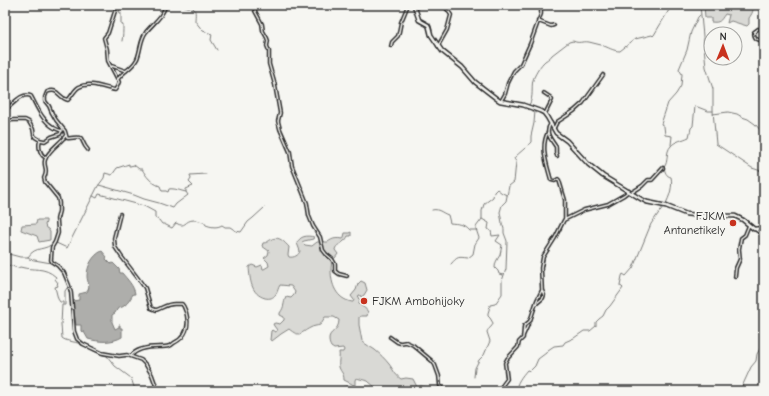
<svg xmlns="http://www.w3.org/2000/svg" width="769" height="396" font-family="'Comic Neue',sans-serif">
<rect width="100%" height="100%" fill="#f6f6f2"/>
<filter id="ink" filterUnits="userSpaceOnUse"><feTurbulence type="fractalNoise" baseFrequency=".025" numOctaves="2"/><feDisplacementMap in="SourceGraphic" scale="8" xChannelSelector="R" yChannelSelector="G"/><feConvolveMatrix kernelMatrix="1 2 1 2 8 2 1 2 1" color-interpolation-filters="sRGB"/></filter>
<g filter="url(#ink)">
<path fill="#d9d9d5" stroke="#828280" d="M704 5H753C754 10 752 14 749 18V24L747 26 731 21 727 23 729 15 725 14C720 21 720 23 711 22V18H705Z
M37 220H46V222L45 225 46 228 48 229 50 232V240L39 242 37 236 21 230 22 225 36 224Z
M351 232V236H348C347 238 346 240 344 241 341 245 336 244 335 250L338 254 335 258 331 260C332 264 331 266 331 270 331 284 336 299 352 302H353L354 300 351 296 356 290 358 284 361 281 365 283 367 290 364 295 361 297 360 295H359L358 298 360 300V301L359 302V304C362 307 366 308 368 312L367 316H361L359 317V325L362 341C366 345 371 347 375 350 380 354 385 359 389 364 393 369 395 375 401 379L406 378 413 379 417 387 421 386 429 388 430 390 429 391H377L376 388 368 381 356 378 355 380V385H354L344 380C344 373 341 373 339 367 338 362 340 357 339 352H343L344 350 343 348 334 349 331 347C330 345 329 343 329 340 328 331 339 332 339 320L334 317H325L320 325C317 326 313 326 310 328 300 333 300 338 289 329L281 334 272 341 270 340 271 331 272 330 275 332 277 331V330L274 326 273 324 275 323 280 324 284 320V317L280 315V313C285 306 283 304 286 297L291 298 294 295 295 292 291 286 280 285C278 288 278 291 276 294 273 298 270 299 265 298 251 294 250 280 249 267L252 265 257 267 262 265 263 269H264L269 266 268 262 264 258 268 255 269 251 262 246 263 243C267 243 268 241 272 239 280 236 284 242 289 247L288 255 289 257C294 258 299 255 300 251L297 243C300 236 307 235 314 237L313 239 304 241 302 242 305 245 312 246 317 242H328C333 238 337 238 343 239L344 237 345 233H349Z"/>
<path fill="#aeaeab" stroke="#7a7a78" d="M102 251 107 257 106 259 111 264 113 263 119 269 120 273H122C127 279 134 286 135 294H133C130 300 125 308 118 308L115 313 112 315V322L115 329 119 327V325H120V328H122V337C112 343 99 342 88 339L84 332 81 331V325H76L74 313 73 301 79 300V294L87 292C91 286 87 282 87 276 87 266 93 255 102 251Z"/>
<g fill="none" stroke-linecap="round" stroke-linejoin="round">
<path stroke="#7a7a78" stroke-width="1" d="M121 5 119 12 121 13V24L123 25C123 31 123 36 122 41
M182 5 188 7H191C197 9 195 15 195 21L203 31 212 34 211 40 217 50
M700 5 706 67 713 89V111L716 144 752 168 764 172
M531 106 529 105C534 97 531 88 533 80 534 76 540 66 543 63 545 60 550 59 552 55L569 42 573 41C579 44 582 41 589 42 593 43 597 44 601 45 608 47 613 51 620 51L635 39 652 35 653 36 654 35 672 5
M713 114 728 112 737 114 742 117 748 119 755 124 762 132 764 136
M671 145 672 136 665 135 664 126 661 124 668 103 676 94 681 86 682 74 679 69 687 50 691 32 698 17 700 15
M99 185 134 195 144 199 159 203 173 208 176 204 188 195 186 192
M93 196 97 198 99 194 144 206 155 212V218L159 220 162 224H164L172 228 176 223C186 229 184 220 194 220 198 220 201 222 204 222L206 225C211 227 217 228 222 225L225 227H230L236 231 241 232 248 222 253 218 264 208
M665 205C670 197 673 185 671 177 666 176 665 172 664 167 669 162 665 152 671 146 675 141 683 140 689 137L691 128 693 126 695 106 708 111H713
M432 210C438 208 442 213 448 215L450 223C458 224 463 223 469 230H476
M482 219 489 223 488 229 491 231 492 236 500 235 496 241 502 245C501 248 501 252 500 255 497 260 495 262 495 268L498 271 499 274 503 275
M5 253 20 257H28C36 245 45 252 54 242L67 248 98 186 104 178 105 173 112 175 117 168 129 164V166H130L134 165 139 169H142C146 176 151 183 160 186L162 191H166L168 192 169 189C174 188 181 191 186 192V189L193 186 189 182 191 179 190 175 206 174
M28 257 29 259 51 263 58 267
M5 264 18 268 20 267C34 271 44 266 56 277L55 279 58 283 57 284 58 286 55 287 58 299 60 302H63V304
M451 264C458 256 458 257 468 258L473 254 475 244 479 238 476 229V227L482 219V211L484 204 493 197 494 192 497 189 502 193 507 195
M66 280 69 287 67 288 65 291V305H62L61 324 62 338C67 342 74 341 80 344 90 348 97 354 107 356L115 366 131 378 134 387 148 391
M474 377 475 368 479 360 484 355 490 341 487 332C488 328 492 328 493 323L490 318 488 316V313L489 310 490 305 495 304 502 294V281L506 269 507 241 504 233V229L502 223 500 212 502 205 506 201 509 186 514 182 516 162 514 158C520 152 526 148 531 142V136L534 123 535 111
M516 391C516 383 522 376 527 370L530 371 535 366 538 359 546 353 548 350 554 346 563 345 565 342 574 338 584 331H590L596 326V322L599 319 603 316 606 310 610 306 623 288 622 287 620 286 622 276 623 274 626 276 633 268 651 224 663 207
M740 391 751 367 756 361 757 354 764 342"/>
<defs>
<path id="street" d="M259 5 256 7 255 11 262 24 263 31 267 38 268 41 267 46 269 51V64L275 85 280 113 278 121 280 129 290 152 292 166 307 203 309 216 313 226 320 237 323 250 326 254 332 259 335 264V271L339 274 347 276
M538 21 551 26 554 25
M758 29 754 32C754 39 757 40 764 41
M391 46 392 42 398 36 399 32 401 22 408 5
M438 46 447 30 451 15 444 5
M112 66 126 71
M118 79C124 70 131 70 137 59 141 50 140 40 146 32 154 22 161 19 166 5
M544 93 550 97 552 100 545 114
M501 101 505 94 508 83 514 71 521 64 530 44 541 14V10L543 5
M5 110C13 105 21 92 31 96 37 107 42 120 53 127 55 129 59 130 62 131
M5 121 14 120H25L29 122 33 129 34 135 35 137 40 140 45 141 51 137 60 134 62 130
M551 123C544 133 551 139 556 147V153L557 156
M554 128 557 122 574 111 583 103 603 75
M548 132C540 147 547 165 551 180L555 181 558 179 559 180 565 200V219
M66 135C60 144 49 149 45 160 43 167 49 169 44 178L45 182 58 198 59 203V211L57 219 58 233 55 242 52 247 51 260 52 262 58 266 64 273 69 285 71 293 74 331 77 339 83 344 102 353 119 356 127 355 141 360 146 365 152 375 156 386V391
M40 140C38 147 40 155 46 158
M88 150 85 146 81 138C76 136 72 139 67 138L65 131 56 120 52 113 49 106 45 101V97L47 92C59 87 58 98 68 100 72 96 74 90 79 87 89 81 104 88 115 90L117 87 119 82 108 61 107 49 104 38 108 33 117 5
M631 193 642 186 648 180H652L663 168
M120 214 114 238 115 247 121 256 137 277 145 288 151 308 156 310C163 308 167 303 176 304 177 304 180 304 182 304 184 306 185 310 186 312 190 326 186 337 174 343 173 344 170 346 169 346 166 347 162 347 159 347 150 347 137 348 131 356
M756 230 764 236
M735 277 736 268 740 259 739 249 741 238 745 235 749 225
M536 304 543 298 544 295 542 290
M523 336 528 325
M390 337 397 342 400 343 406 342 413 345 432 361 435 365 439 376 440 386 443 388 444 391
M327 391 328 390C331 390 335 391 338 390 348 389 353 385 362 391
M498 391 507 379 505 363 507 359 518 347 519 342 523 338 524 326 530 321 537 300 542 290 541 268 543 257 555 238 564 220 584 210 608 204 624 195 629 191"/>
<path id="secondary" d="M414 5 419 20 428 25 429 27 431 35 442 51 462 67 475 82 497 99 500 101 523 105 540 111 544 113 547 117 556 133 567 141 588 164 603 176 641 199 647 202 666 206 686 214 704 216H735L743 220 754 229 764 228
M762 5 764 8"/>
</defs>
<use href="#street" stroke="#2b2b2b" stroke-width="4.5"/>
<use href="#secondary" stroke="#2b2b2b" stroke-width="5.5"/>
<use href="#street" stroke="#f6f6f2" stroke-width="1.5"/>
<use href="#secondary" stroke="#f6f6f2" stroke-width="2.5"/>
</g>
</g>
<g fill="#c8321e" stroke="#f6f6f2" stroke-width="1.5">
<circle cx="733" cy="223" r="4"/>
<circle cx="364" cy="301" r="4"/>
</g>
<g text-anchor="middle" dominant-baseline="central" stroke-width="4" stroke-linejoin="round" paint-order="stroke">
<g font-size="12" fill="#2b2b2b" stroke="#f6f6f2" text-anchor="end">
<text x="725" y="216">FJKM<tspan x="725" dy="14">Antanetikely</tspan></text>
<text x="372" y="301" text-anchor="start">FJKM Ambohijoky</text>
</g>
</g>
<rect width="769" height="396" fill="none" stroke="#f6f6f2" stroke-width="20"/>
<rect x="10" y="10" width="749" height="376" fill="none" stroke="#2b2b2b" stroke-width="1.5" filter="url(#ink)"/>
<g transform="translate(723 46) rotate(1)"><circle r="19" fill="#f6f6f2" stroke="#a5a5a2"/>
<path d="M0-3L7 15L0 10L-7 15Z" fill="#c8321e"/>
<text y="-6" font-size="11" font-weight="bold" text-anchor="middle" fill="#2b2b2b">N</text>
</g>
</svg>
